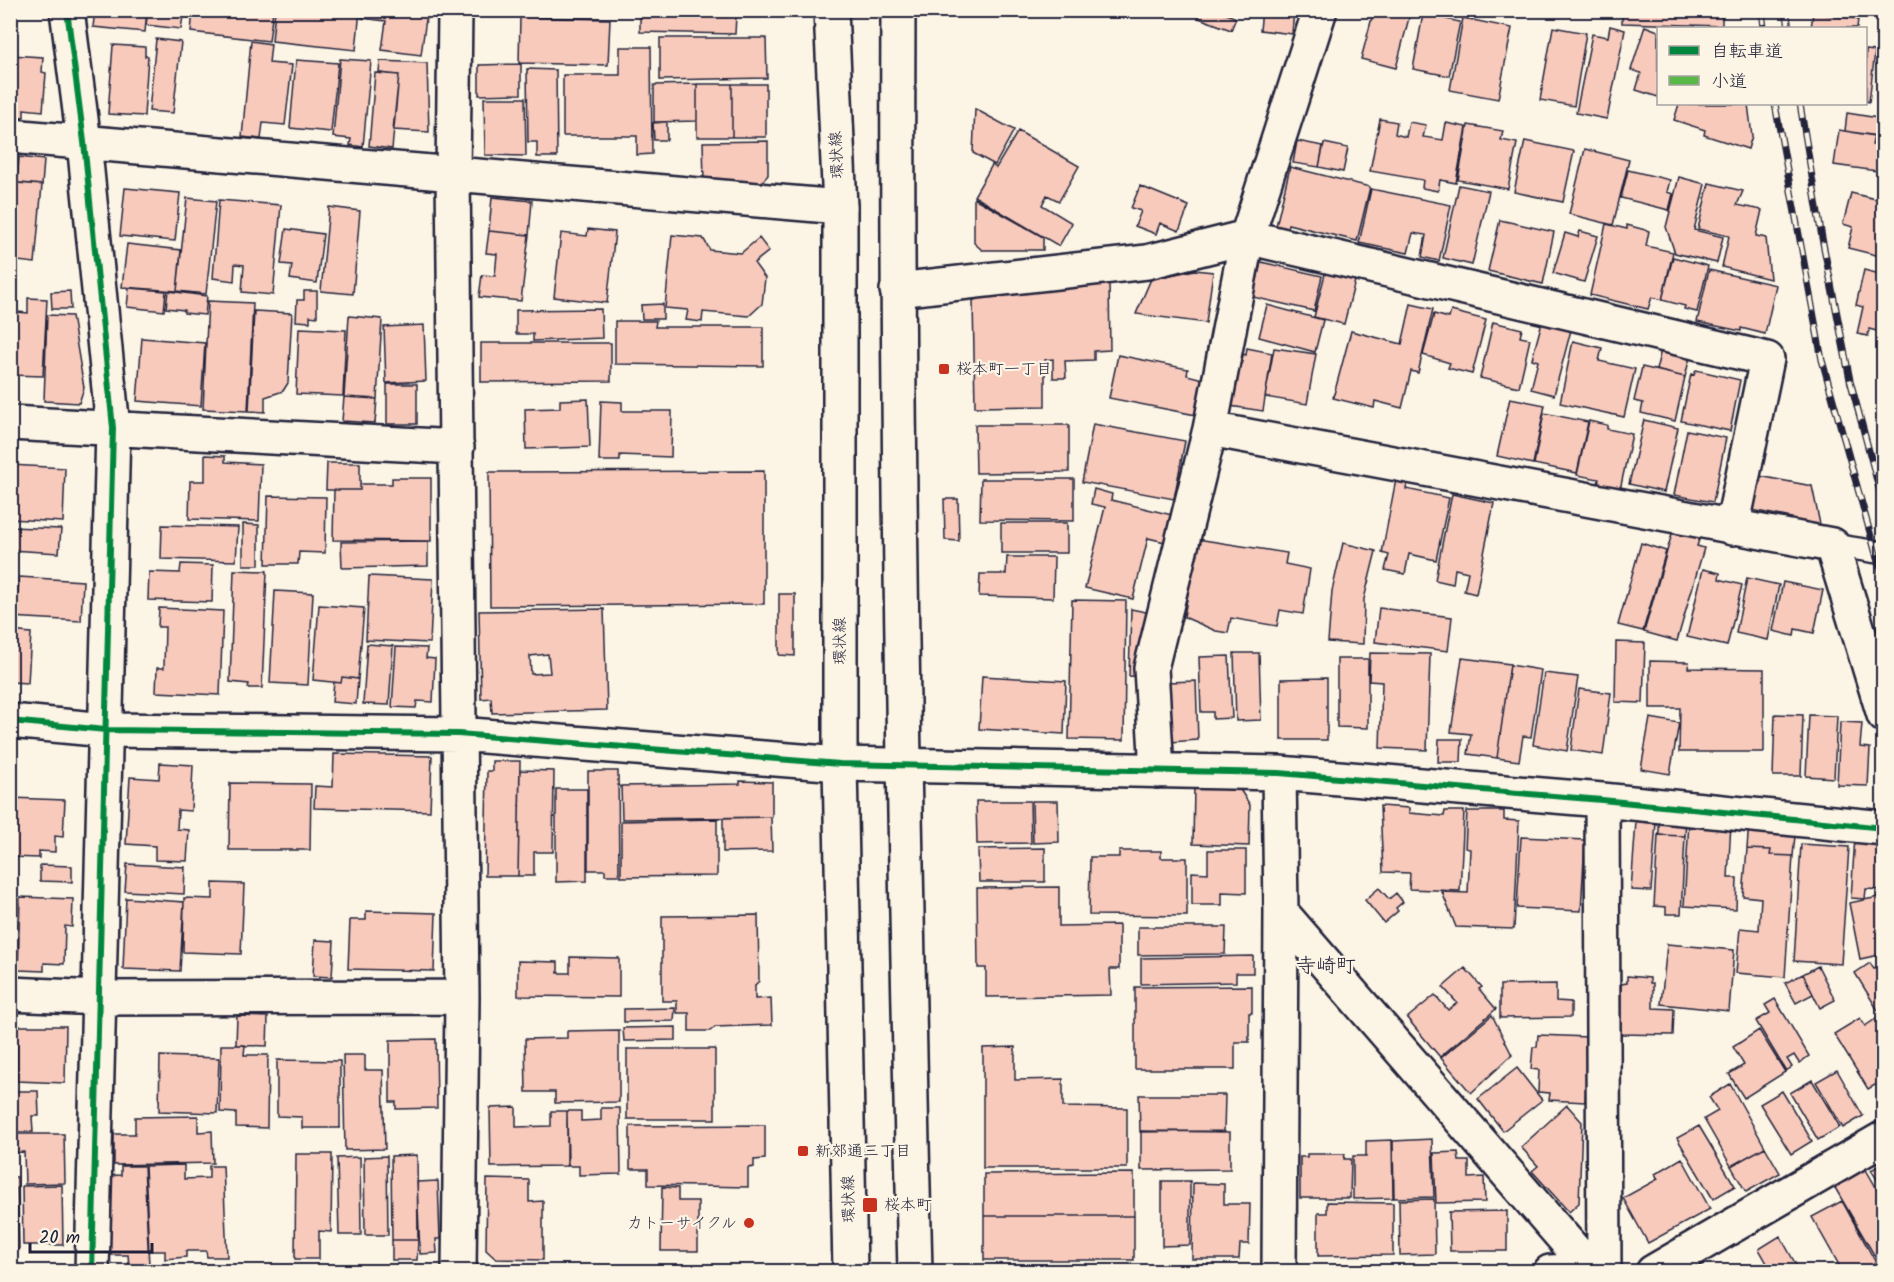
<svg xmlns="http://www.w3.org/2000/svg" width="1894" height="1282" font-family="Kalam,'Klee One',sans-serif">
<rect width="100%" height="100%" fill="#fcf5e5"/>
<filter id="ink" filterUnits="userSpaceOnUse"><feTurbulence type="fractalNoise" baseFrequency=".0167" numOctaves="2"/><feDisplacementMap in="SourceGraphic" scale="12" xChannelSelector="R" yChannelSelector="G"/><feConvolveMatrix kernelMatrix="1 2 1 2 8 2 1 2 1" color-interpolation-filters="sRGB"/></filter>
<g filter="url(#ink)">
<path fill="#f8cabc" stroke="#22223b" stroke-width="1.5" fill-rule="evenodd" d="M95 10H147L145 32 93 27Z
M148 10H184L181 29 146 25Z
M193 10H273L269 41 191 32Z
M275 10H360L356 50 272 41Z
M362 10 427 11 421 55 382 50 386 21 362 18Z
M527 10H614V13Z
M640 10H721V16H736L735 34 640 32Z
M1202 10H1217L1236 18 1231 30 1199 18Z
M1262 10H1294L1292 34 1260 30Z
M1374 10H1411L1396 68 1361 59Z
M1622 10H1722V26L1622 23Z
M1813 13 1858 19 1857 28H1811Z
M1423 14 1460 22 1449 76 1413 69Z
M520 17 610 19 608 65 519 63Z
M1463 18 1512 28 1498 99 1450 90Z
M1610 26 1625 30 1607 119 1576 113 1592 34 1608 37Z
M1645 26 1658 31V97L1636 90 1641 73 1631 70Z
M1553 27 1586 33 1574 106 1540 100Z
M660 38H766L767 78 660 80Z
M156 39 181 42 173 113 149 111Z
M251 41 271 44 269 63 292 65 285 125 263 123 261 139 242 137Z
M113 45 145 47V56H148L144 116 108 114Z
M620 47H651L652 154 637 155V136H563V75H620Z
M1866 50 1875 51 1869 102 1866 101Z
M10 55 43 57 42 72 46 73 43 111 24 109V117L10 116Z
M340 59 371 61 363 147 350 145 351 139 333 137Z
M296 60 338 63 331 132 290 128Z
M380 61 427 63 429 132 393 130 399 75 379 73Z
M521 64V94L479 95V65Z
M527 69 556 70 557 157H537V142H528Z
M375 73 399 75 392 149 369 146Z
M697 84H732V137H697Z
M697 84V121L654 122V85Z
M732 84H766V137H732Z
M484 98H525L526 156 485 155Z
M1679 104H1748L1752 136 1748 149 1704 135 1705 130 1674 120Z
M975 109 1014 130 995 165 973 153Z
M1847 113 1884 119V137L1845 131Z
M1380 119 1397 122 1395 134 1406 137 1409 122 1426 125 1423 137 1443 140 1446 123 1466 127 1456 183 1440 180 1438 191 1422 188 1423 180 1370 171Z
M667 122V140H654L653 123Z
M1468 125 1503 131 1501 140 1517 143 1508 189 1458 180Z
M1839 130 1874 136 1872 145 1884 147V172L1834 165Z
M1018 131 1079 166 1059 201 1047 195 1042 205 1072 223 1059 246 974 196 992 165 996 168Z
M768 141V175L761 183 704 182 703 142Z
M1297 141 1323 146 1319 167 1293 163Z
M1525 141 1574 151 1563 202 1514 192Z
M1324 143 1348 148 1343 172 1319 167Z
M1585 149 1629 160 1613 225 1569 214Z
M19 157 44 160 42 185 17 183Z
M1290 167 1370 187 1357 241 1288 224 1287 228 1276 226Z
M1628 170 1670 180 1667 192 1673 194 1669 210 1621 198Z
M1679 177 1705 184 1694 230 1723 237 1717 263 1675 253 1666 227Z
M10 182 42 185 35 263 18 261 16 276H10Z
M1709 183 1743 191 1737 205 1762 210 1756 236 1766 238 1770 279 1722 267 1729 236 1698 229Z
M1459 185 1489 191 1472 265 1443 258Z
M1140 186 1189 206 1179 231 1160 223 1156 234 1135 226 1141 211 1131 208Z
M125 188 180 193 175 241 120 236Z
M1371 189 1451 205 1439 261 1422 257 1426 235 1413 233 1408 253 1359 243Z
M1851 193 1884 201V257L1848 248 1853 227 1843 224Z
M492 197 532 201 529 235 489 231Z
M187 198 216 201 206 294 177 291Z
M974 198 1043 237V250H982L974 243Z
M219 200 281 205 273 295 242 292 244 265 235 264 234 281 213 278Z
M329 207 360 211 353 294 321 291Z
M1500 220 1554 232 1543 284 1488 271Z
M1606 224 1627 229V225L1649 231 1646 246 1673 252 1662 300 1652 297 1648 309 1590 295Z
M286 229 323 234 317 283 290 279 292 265 281 264Z
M588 229 615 232 607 303 554 297 561 233 587 236Z
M489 231 529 235 521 301 479 297 482 275 495 276 497 254 486 253Z
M1580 231 1598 236 1584 282 1553 273 1565 233 1578 237Z
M672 235 703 238 710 250 741 253 759 238 769 251 754 263 765 278 762 304 749 316 703 312 702 322 686 320 688 310 665 308Z
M127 244 181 250 177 291 122 287Z
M1673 257 1708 266 1697 312 1684 309 1685 306 1662 300Z
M1261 262 1322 276 1314 311 1253 297Z
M1195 270 1213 272 1206 323 1136 314 1151 279Z
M1326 270 1356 277 1344 324 1314 317Z
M1709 270 1776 285 1765 334 1741 328V331L1697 322Z
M1864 270 1884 275V333L1869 329 1868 336 1857 334 1863 307 1856 305Z
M1109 283 1110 350 1094 351V360L1065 361 1066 378H1053V359L1045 360V406L975 407 973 301 986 291Z
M129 288 166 291 164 311 127 307Z
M70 291 71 309H52L51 292Z
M168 291 207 296 205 315 184 313V310L166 308Z
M304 291H317V317L310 316V322L296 321 297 300H304Z
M28 298 47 299 43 376 10 375V305H17V312L28 313Z
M208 301 253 303 248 411 203 409Z
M663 304V319H642L641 305Z
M1411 304 1433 309 1418 373 1411 371 1402 408 1375 401 1374 408 1333 398 1351 331 1402 344Z
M1267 305 1323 320 1315 352 1259 337Z
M601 309 602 338 533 341V334H516V310Z
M254 311 292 313 288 383 283 391 265 397V412L249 411Z
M1451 311 1486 320 1472 374 1448 368 1450 363 1423 355 1434 314 1449 318Z
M47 315 72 316 84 388 79 403 44 401Z
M349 316 382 319 377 399 344 397Z
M615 321H656L655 327H763V366L615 364Z
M1493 322 1522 329 1520 337 1530 339 1519 387 1480 378Z
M1542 322 1571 330 1554 395 1531 389 1538 361 1532 359Z
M424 325 426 381 386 383 384 327Z
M299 328 346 330 343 396 296 394Z
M142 338 205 343 201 406 137 401Z
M1573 341 1602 348 1599 361 1635 369 1624 417 1560 403Z
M481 343H611V381L481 382Z
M1662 346 1691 353 1685 377 1656 370Z
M1247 348 1272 353 1263 411 1230 406 1233 368 1241 369 1243 354 1246 355Z
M1274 348 1316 354 1307 404 1265 397Z
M1118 355 1188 369 1187 375 1203 379 1196 415 1109 398Z
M1642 367 1685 377 1675 421 1641 413 1643 403 1634 401Z
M1696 370 1740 380 1730 431 1681 421 1691 374 1694 375Z
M387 384H417V424H387Z
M344 397 377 399 375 423 342 421Z
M1510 398 1545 405 1533 464 1497 456Z
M588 399 590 447 526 449 525 409 560 408V400Z
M601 401 622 402V411H672L671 457 620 455V461H599Z
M1544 413 1588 422 1577 473 1534 464Z
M1644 420 1678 428 1664 492 1629 484Z
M1589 421 1607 425V429L1632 434 1620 490 1598 485 1599 479 1577 475Z
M1093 424 1185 441 1174 499 1082 482Z
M975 425H1069V472L976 473Z
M1687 430 1726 438 1713 502 1674 495Z
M205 455 225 456V462L261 464 259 521 189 519 190 481H205Z
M327 463H360V490H326Z
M10 465 65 468 63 522 10 519Z
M764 471V604L490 606 489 472Z
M1754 475 1812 486 1821 529 1791 523 1792 518 1747 509Z
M392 478H431V541L333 540 334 490H360V484H392Z
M981 479H1074V521L980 520Z
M1396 479 1408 481 1406 489 1449 498 1436 560 1409 554 1405 574 1385 570 1389 555 1382 553Z
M1094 489 1112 494 1111 500 1172 515 1165 542 1148 538 1133 599 1085 588 1105 507 1091 504Z
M1452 494 1494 503 1476 594 1464 591 1468 572 1455 569 1453 584 1435 580Z
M268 496 326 497 325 553 299 552 298 564H266Z
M944 499H958L959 541 945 540Z
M1001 523H1067V553H1001Z
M243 524 259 525V565H243Z
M162 525 238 527 236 561 161 559Z
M10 527 61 529 59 553 10 550Z
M1673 530 1700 537 1697 546 1704 548 1677 641 1644 632Z
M1197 539 1287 553 1285 564 1310 569 1303 614 1280 610 1277 626 1231 618 1228 633 1216 631 1184 617Z
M428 541V566L342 568 341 542Z
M1343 543 1376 551 1364 599 1363 644 1328 642 1332 591Z
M1641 543 1666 551 1643 631 1618 625Z
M1007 557H1054L1053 598 979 596 980 574H1006Z
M181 564 213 565 212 602 148 600 149 572 180 573Z
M1703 569 1720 573 1719 579 1742 585 1727 646 1687 637Z
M234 570 267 571 262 688H248L249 684 230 682Z
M369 576 433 579 430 643 366 640Z
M19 577 83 581 81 621 10 617V594H18Z
M1747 578 1779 585 1768 640 1736 633Z
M1783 582 1823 590 1814 633 1795 629 1794 636 1773 631Z
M275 591 313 593 308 685 270 683Z
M779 594H795V656L779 655Z
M1072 600 1126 601 1124 740 1069 739Z
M319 605 364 608 358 679 342 677 341 683 313 680Z
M159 608 223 611 220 695 156 692 157 668H164L165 627H158Z
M1379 608 1452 617 1448 651 1375 642Z
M604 609 607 710 492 713 491 698 481 699 479 611ZM548 654 550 673 531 674 530 656Z
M1131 609 1151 613 1142 677 1129 676Z
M10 631 31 633 28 683 10 682Z
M1616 642 1645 643 1643 703 1615 702Z
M367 644 393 646 389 705 363 704Z
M396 647 427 648 426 658 435 659 433 702 417 701 416 708 392 707Z
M1234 653H1259L1261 720 1236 721Z
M1370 653 1430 654 1427 750 1380 748 1382 682 1369 681Z
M1229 656 1232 718 1213 719V712H1201L1199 657Z
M1462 658 1510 664 1497 758 1468 754 1471 734 1451 732Z
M1337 659H1368V728L1337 727Z
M1650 661 1689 662 1688 668 1764 669V752H1679L1680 708H1650Z
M1510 665 1541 670 1531 737 1523 736 1519 761 1497 758Z
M1544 673 1578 677 1567 751 1533 745Z
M982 676 1066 681 1064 734 979 729Z
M342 677 358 679 356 704 332 702 334 682 341 683Z
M1327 678V740H1281V679Z
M1196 681 1198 740 1170 742 1167 682Z
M1579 689 1611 693 1603 755 1571 750Z
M1775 714 1803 715 1801 776H1773Z
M1809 715 1837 716 1834 778 1806 776Z
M1650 718 1679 723 1670 774 1641 769Z
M1840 722 1862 723 1860 747 1870 748 1868 786 1837 785Z
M1439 739H1462L1461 762H1438Z
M334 754 432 756 430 811 314 808 315 786 333 787Z
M492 761H520L518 876H485L487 771H492Z
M160 763 193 765 191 811 178 810 177 829 189 830 187 861 155 860V846L126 844 130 777 159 779Z
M520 770 554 771 553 852H534V876H518Z
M588 771H618L619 875H605V870H588Z
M740 781 772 782V817L622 819 621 786 740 784Z
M230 783 311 784 310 850H229Z
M1194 787 1239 788 1250 805 1249 846 1193 844Z
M556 789H587V881L556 882Z
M10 798 65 800 63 837 55 836V852L39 851V858L10 857Z
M976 801H1030L1031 843 977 844Z
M1032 801H1058L1059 842 1033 843Z
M1380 806 1409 808V813L1444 816 1445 811H1464L1460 891 1409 889 1410 873 1383 872Z
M1467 811H1504V820L1519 821 1514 929 1456 927 1442 892 1468 893 1470 849 1465 848Z
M771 817 772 851 723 852V818Z
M1659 817 1686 818 1685 836 1659 835Z
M717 819V876L621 877V821Z
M1636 821 1656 822 1651 891 1631 890Z
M1689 821 1731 823 1728 878H1737L1736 909 1684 906Z
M1749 821 1796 825 1793 856 1770 855 1771 850 1747 849Z
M1658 835 1685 836 1681 914H1666V907L1654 906Z
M1855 836 1884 837V890L1866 889 1865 899 1851 898Z
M1521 837 1585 840 1581 911 1517 908Z
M1801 844 1849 847 1841 964 1794 961Z
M1045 848V882H979L978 849Z
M1747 849 1771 850 1770 855 1793 856 1785 977 1736 973 1740 928 1759 930 1761 898 1743 896Z
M1208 850H1246V893L1222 892V905H1192V872L1208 873Z
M1119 851H1161V858H1187V916L1089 915 1090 857H1119Z
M127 864 185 867 184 894 125 891Z
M40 865 72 866V882L40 881Z
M10 866H14L13 890H15L12 951Z
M213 883 244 884 241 954 183 952 184 898 213 899Z
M1059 887V926L1119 925V969H1110L1111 995 986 997V968H978L977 888Z
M1379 888 1389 899 1396 893 1403 902 1396 908 1398 911 1384 923 1365 900Z
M1884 896V954L1860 959 1849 903Z
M20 897 73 899 72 927 65 926 64 964 44 963V971L18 970Z
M126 898 184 902 180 971 123 969Z
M366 911 436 913 434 971 348 969 350 920H366Z
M758 915 759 981 755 985V999L771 998 772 1025 715 1027 710 1031H689V1013H677V1001H662V916Z
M1138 927H1226L1225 954 1138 955Z
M315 940 334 941 332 977 313 976Z
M1667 944 1734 950 1729 1011 1661 1004Z
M1253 956V973H1236V982L1141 984V958Z
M570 957 619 958V997L518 996V961L558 962V973H570Z
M1870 963 1874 969 1884 963 1882 1017 1855 973Z
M1818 966 1835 1000 1820 1008 1803 974Z
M1465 968 1482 987 1479 989 1496 1009 1440 1057 1407 1018 1435 995 1448 1010 1457 1003 1443 987Z
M1803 974 1813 994 1796 1003 1785 983Z
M1627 976 1650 978V983H1653V1008L1674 1009 1673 1035 1620 1034 1621 984 1627 983Z
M1556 984V1001L1571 1002V1017L1500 1018V985Z
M1252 986V1013H1249V1042H1235V1069H1135V987Z
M1775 999 1809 1056 1799 1063 1794 1055 1787 1059 1792 1067 1786 1071 1756 1021 1770 1013 1765 1005Z
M675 1008 674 1021 624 1022V1009Z
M10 1014H15L14 1072H10Z
M1492 1015 1512 1055 1471 1093 1441 1058Z
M237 1016 268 1017 267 1046 236 1045Z
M1880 1016 1884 1022V1080L1868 1089 1834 1034 1860 1018 1865 1026Z
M17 1026H66L65 1083 17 1081Z
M676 1027V1040L624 1041 623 1028Z
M619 1030V1102L555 1103V1092H526L525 1039 567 1038V1031Z
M1759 1030 1785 1072 1744 1098 1729 1074 1744 1065 1733 1047Z
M1538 1035 1588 1037 1585 1102 1549 1100 1550 1093 1538 1092 1539 1070 1531 1069 1533 1047H1537Z
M436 1039 437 1108 396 1109V1102H390V1040Z
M221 1045H245L244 1055H268L267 1128 236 1127V1113L220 1112Z
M1015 1047V1080L1063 1079V1107L1127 1108V1168H983V1048Z
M627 1049H715V1119H627Z
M343 1055H365V1070H383L385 1149 345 1150Z
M160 1056 219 1058 217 1113 159 1111Z
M277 1060 340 1061V1128H302V1117L277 1116Z
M1517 1068 1542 1100 1503 1131 1478 1099Z
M1837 1070 1863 1116 1843 1128 1816 1082Z
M1812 1080 1840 1127 1818 1140 1790 1093Z
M1730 1084 1765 1147 1731 1166 1704 1119 1718 1111 1709 1097Z
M10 1091H38L39 1116H32L33 1132H10Z
M1782 1091 1812 1141 1791 1154 1760 1104Z
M1139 1095H1225L1224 1131 1140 1132Z
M1567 1105 1582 1122 1579 1203 1569 1212 1532 1171 1538 1166 1521 1147Z
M516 1107V1127L551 1126V1111H567V1166L491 1167 490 1108Z
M601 1108H620L621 1174 579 1175V1166H568L567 1111H581V1121L601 1120Z
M198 1116V1132L212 1131 213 1163 114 1165V1134H135V1117Z
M765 1125V1159L754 1160V1167L748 1168V1187L648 1185V1169H630V1126Z
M1699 1126 1735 1186 1713 1199 1677 1138Z
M1141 1131 1230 1132V1169L1141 1170Z
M10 1134H64L65 1183 25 1184 24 1152 10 1153Z
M1432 1139 1434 1197 1394 1198 1393 1141Z
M1392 1140 1393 1198 1353 1199V1156H1366V1141Z
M1765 1147 1780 1173 1746 1192 1731 1166Z
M1458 1152 1459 1161H1469V1178L1484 1177 1485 1202 1436 1203 1434 1153Z
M296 1154H332L331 1232 319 1231V1259H295Z
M1307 1154H1345L1344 1159H1351L1350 1198H1300V1157H1307Z
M417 1155 418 1240H392L391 1156Z
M387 1156 388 1235H365L364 1157Z
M360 1157 361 1235H339L337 1158Z
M1682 1158 1710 1209 1648 1243 1623 1198 1658 1179 1655 1174Z
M1884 1163V1190L1871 1170Z
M184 1165V1179L209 1178V1166H223L227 1257H207L206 1251H186V1257L165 1259V1251H149L145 1166Z
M121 1166H144L149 1265 129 1266 128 1255H109L106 1176 121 1175Z
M1865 1168 1884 1201V1272L1834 1186Z
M1134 1173V1216H984V1174Z
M10 1177H17L19 1250 10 1251Z
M487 1179 529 1180V1202L543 1201V1260L496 1259 486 1250Z
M438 1181 440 1239H436L437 1253 420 1254 417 1182Z
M1162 1181H1190V1245L1162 1246Z
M1193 1183 1224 1184V1204H1250L1249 1244H1240L1239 1259H1192Z
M62 1185 63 1245H23L22 1186Z
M662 1187 678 1188V1201H698V1251H661Z
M1434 1199 1435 1254 1400 1255 1399 1200Z
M1842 1201 1881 1272H1843L1812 1217Z
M1327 1202 1393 1203V1255L1318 1256V1213H1327Z
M1507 1211V1251H1450L1449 1212Z
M984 1216H1134V1260H984Z
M1780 1236 1800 1272H1772L1759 1249Z
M392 1240H418L417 1260H392Z"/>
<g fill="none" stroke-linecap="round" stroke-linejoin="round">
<defs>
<path id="lane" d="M1832 545 1884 553"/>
<path id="street" d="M67 10 84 142 113 428 92 1272
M455 10 453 174 462 997 459 1272
M10 136 840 207
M897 290 1147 262 1247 237 1767 359 1732 528
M10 423 457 447
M1210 429 1832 545 1884 715
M10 721 106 730 458 734 840 764 1279 773 1602 800 1884 828
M1157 771 1151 668 1210 429 1247 237 1320 10
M1602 800 1604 1272
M1281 912 1593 1272
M10 994 99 998 462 997
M1279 1272 1281 912 1279 773
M1550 1272 1592 1270
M1653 1272 1884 1138"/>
<path id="primary" d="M831 10 840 207V764L850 1272
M898 10C896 431 905 851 915 1272"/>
</defs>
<use href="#lane" stroke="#22223b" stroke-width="26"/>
<use href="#street" stroke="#22223b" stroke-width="38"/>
<use href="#primary" stroke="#22223b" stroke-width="38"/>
<use href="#lane" stroke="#fcf5e5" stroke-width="21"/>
<use href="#street" stroke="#fcf5e5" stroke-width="33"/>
<use href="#primary" stroke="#fcf5e5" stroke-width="33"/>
<defs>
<path id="rail" d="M1762 10 1764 28
M1786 10 1789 28
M1775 104 1822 360 1884 583
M1800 104 1822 238 1850 380 1884 507"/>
</defs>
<use href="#rail" stroke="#22223b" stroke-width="7"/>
<use href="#rail" stroke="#fcf5e5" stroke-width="4.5" stroke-dasharray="14" stroke-linecap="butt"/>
<path stroke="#58b947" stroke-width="4.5" stroke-dasharray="9 4.5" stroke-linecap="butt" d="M1884 393 1878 421 1884 443"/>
<defs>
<path id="cycleway" d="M67 10 84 142 113 428 92 1272
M10 721 106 730 458 734 840 764 1279 773 1602 800 1884 828"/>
</defs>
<use href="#cycleway" stroke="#fcf5e5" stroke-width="10"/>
<use href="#cycleway" stroke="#00873e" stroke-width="6"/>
</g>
</g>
<g fill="#c8321e" stroke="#fcf5e5" stroke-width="2">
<rect x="938" y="363" width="12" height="12" rx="3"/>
<rect x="797" y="1145" width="12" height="12" rx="3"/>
<rect x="862" y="1197" width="16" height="16" rx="3"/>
<circle cx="749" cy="1223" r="6"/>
</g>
<g text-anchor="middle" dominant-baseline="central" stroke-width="4.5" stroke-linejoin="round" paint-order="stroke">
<g font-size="16" fill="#22223b" stroke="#fcf5e5">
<text transform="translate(837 155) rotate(-93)">環状線</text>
<text transform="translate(840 641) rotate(-90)">環状線</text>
<text transform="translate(849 1199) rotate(-91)">環状線</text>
</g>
<g font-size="16" fill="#22223b" stroke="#fcf5e5" text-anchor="start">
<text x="956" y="369">桜本町一丁目</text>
<text x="815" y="1151">新郊通三丁目</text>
<text x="884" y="1205">桜本町</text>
<text x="737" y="1223" text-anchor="end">カトーサイクル</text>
</g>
<g font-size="20" fill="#22223b" stroke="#fcf5e5">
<text x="1326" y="967">寺崎町</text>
</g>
</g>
<rect width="1894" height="1282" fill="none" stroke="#fcf5e5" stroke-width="36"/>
<rect x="18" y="18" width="1858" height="1246" fill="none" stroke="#22223b" stroke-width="2" filter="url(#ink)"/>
<rect x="1657" y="27" width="210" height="78" fill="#fcf5e5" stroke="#a5a1a1" stroke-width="1.5"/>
<rect x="1669" y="46" width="30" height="9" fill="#00873e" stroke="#a5a1a1" stroke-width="1.5"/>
<text x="1711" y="57" font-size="18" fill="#22223b">自転車道</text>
<rect x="1669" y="76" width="30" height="9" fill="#58b947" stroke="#a5a1a1" stroke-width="1.5"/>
<text x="1711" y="87" font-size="18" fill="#22223b">小道</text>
<path d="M30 1243v9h122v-9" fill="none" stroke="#22223b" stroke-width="3"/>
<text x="39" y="1243" font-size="18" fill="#22223b" stroke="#fcf5e5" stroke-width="4.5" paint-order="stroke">20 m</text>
</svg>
